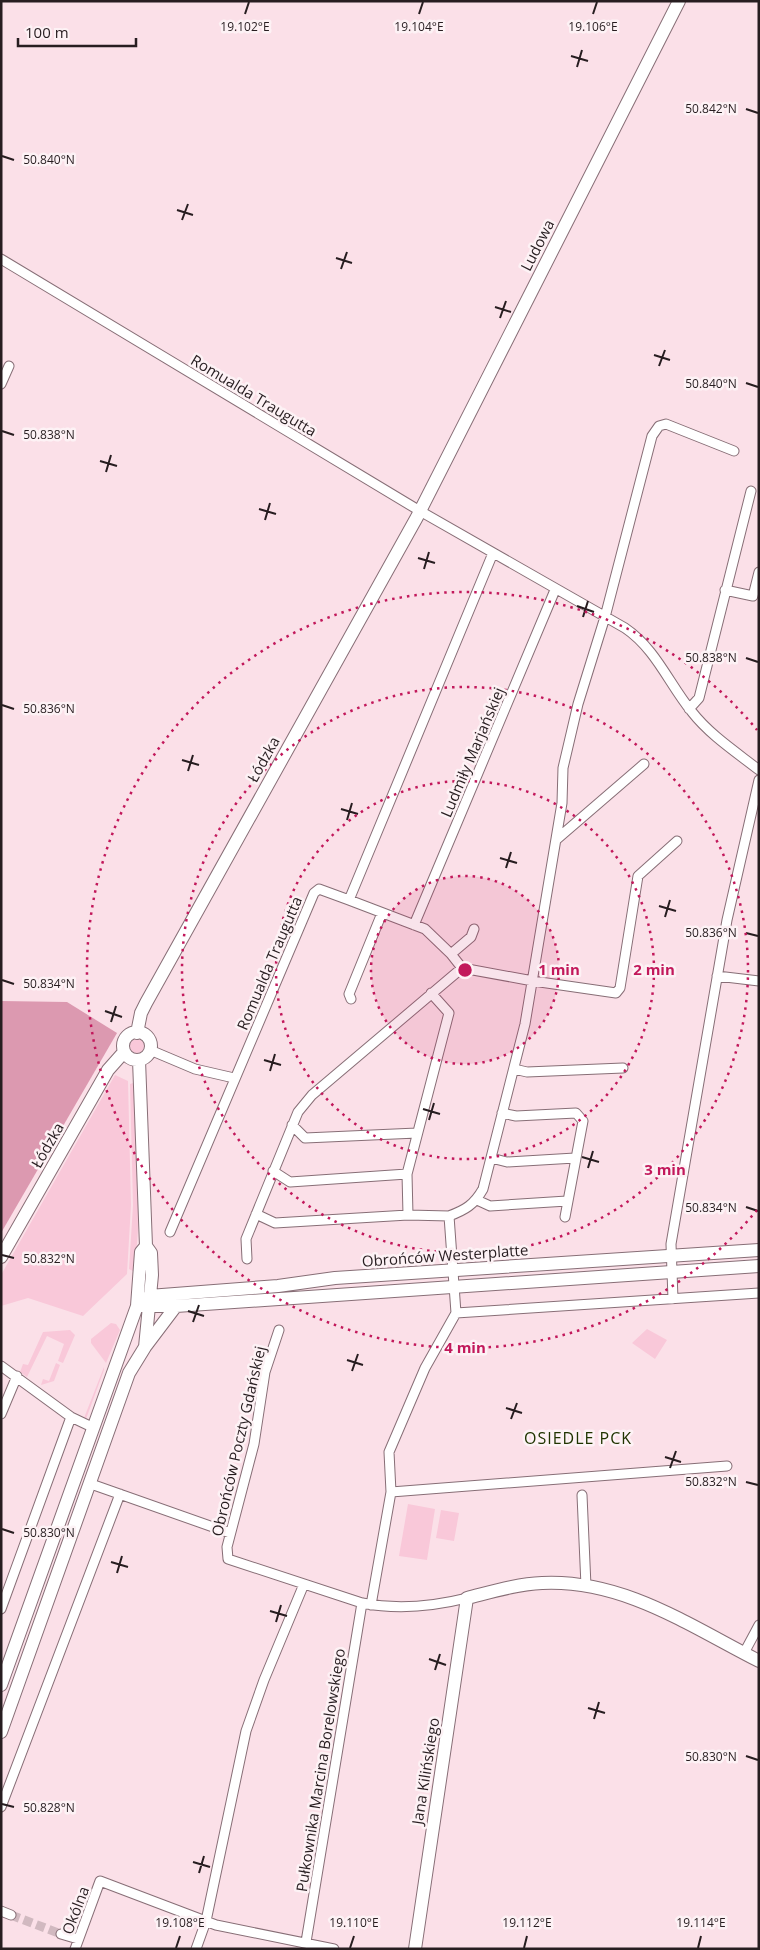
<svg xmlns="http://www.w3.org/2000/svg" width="760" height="1950" font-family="'Open Sans',sans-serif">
<rect width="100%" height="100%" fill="#fbe0e8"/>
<path fill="#f9c8d9" d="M130 1046a7 7 0 1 1 14 0a7 7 0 1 1-14 0Z
M115 1075 128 1081 131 1205 127 1274 83 1316 28 1298 1 1306V1275Z
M136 1082 139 1215 135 1272 129 1269 133 1205 130 1084Z
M111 1323 116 1324 120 1330 106 1363 91 1343V1339Z
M647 1329 667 1340 655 1359 632 1343Z
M70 1330 75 1335 63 1363 58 1361 64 1344 47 1336 27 1377 20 1372 23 1364 28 1365 43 1332Z
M56 1363 60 1365 54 1381 41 1385 43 1379 49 1381Z
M104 1367V1370L86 1419 84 1418Z
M408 1504 435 1509 427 1560 399 1556Z
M441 1510 459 1513 454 1541 436 1538Z"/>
<path fill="#dc99b0" d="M1 1001 67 1002 117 1033 1 1233Z"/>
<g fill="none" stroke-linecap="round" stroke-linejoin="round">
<path stroke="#d1b9c0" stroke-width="9" stroke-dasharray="9 4.5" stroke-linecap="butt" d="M11 1915 61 1934"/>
<defs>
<path id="street" d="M1 259 420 511 625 628C656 649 669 684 692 712 710 735 736 752 759 770
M1 384 9 366
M734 451 666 424 659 426 652 436 605 617 578 704 563 768 562 803 525 1024 483 1189C474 1205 465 1210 449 1216L456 1313 759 1293
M725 590 753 596 759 572
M689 709 699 698 751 491
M557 839 644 764
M349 900 425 929 451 954 462 968 533 981 616 993 620 988 638 876 677 841
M414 925 555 590
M451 954 471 937 474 929
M717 976 759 981
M431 993 449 1013 407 1174 408 1215 449 1216
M351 999 349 994 382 913
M150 1050 195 1069 234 1078
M514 1069 527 1072 623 1068
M502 1113 516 1116 576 1113 583 1121 565 1217
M292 1125 305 1138 417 1133
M491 1158 507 1162 575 1158
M273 1171 290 1182 407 1174
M477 1200 490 1206 567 1201
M256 1214 275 1223 408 1215
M170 1232 314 893 319 889 349 900 493 553
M247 1259 246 1239 298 1112 312 1095 462 968
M673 1299 671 1244 727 920 759 780
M279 1330 265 1372 254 1444 227 1547 228 1559 362 1603C398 1610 431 1607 467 1598
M1 1366 71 1417 94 1428
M1 1414 17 1376
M91 1484 230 1533
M391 1492 727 1466
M582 1495 586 1586
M371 1605 391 1492 389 1452 425 1368 456 1313
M1 1609 71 1417
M744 1653 759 1625
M1 1807 120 1494
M1 1911 11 1915
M61 1934 78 1939
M306 1942 362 1603
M75 1949 100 1881 216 1925 334 1949
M196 1949 206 1921 246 1731 264 1680 304 1584"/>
<path id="secondary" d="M123 1046a14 14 0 1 1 28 0a14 14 0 1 1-28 0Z
M137 1033 141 1013 146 1003 417 517 679 1
M146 1246 141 1252 137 1306H176L759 1266
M1 1257 108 1070 124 1052
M145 1347 176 1306
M1 1685 137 1306 149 1296 278 1286 335 1278 759 1250
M1 1732 129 1373 145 1347 152 1275 151 1253 146 1246 139 1060
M415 1949 467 1598C491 1592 517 1584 542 1583 623 1579 690 1626 759 1661"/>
</defs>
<use href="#street" stroke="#876e76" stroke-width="11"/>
<use href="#secondary" stroke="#876e76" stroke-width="14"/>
<use href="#street" stroke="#fff" stroke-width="9"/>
<use href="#secondary" stroke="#fff" stroke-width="12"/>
</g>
<path fill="none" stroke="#271d20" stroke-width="2" d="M245 14 249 2M419 14 423 2M593 14 597 2M571 56 588 61M577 67 582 50M746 109 758 113M2 156 14 160M177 210 193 215M182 220 188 204M336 258 352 263M341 269 347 252M495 307 511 312M500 318 506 301M654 355 670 360M659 366 665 350M746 383 758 387M2 431 14 435M100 461 117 466M106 472 111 455M259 509 276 514M265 520 270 503M418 558 435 563M424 569 429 552M577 606 594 612M583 617 588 601M746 658 758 662M2 705 14 709M182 760 199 765M188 771 193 755M341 809 358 814M347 820 352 803M500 858 517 863M506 868 511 852M659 906 676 911M665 917 670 900M746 933 758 936M2 980 14 984M105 1011 122 1017M111 1022 116 1006M264 1060 281 1065M270 1071 275 1054M423 1109 440 1114M429 1120 434 1103M582 1157 599 1162M588 1168 593 1151M746 1207 758 1211M2 1255 14 1258M188 1311 204 1316M193 1322 199 1305M347 1360 363 1365M352 1371 358 1354M506 1408 522 1413M511 1419 517 1403M665 1457 681 1462M670 1468 676 1451M746 1482 758 1485M2 1529 14 1533M111 1562 128 1567M117 1573 122 1556M270 1611 287 1616M276 1622 281 1605M429 1659 446 1665M435 1670 440 1654M588 1708 605 1713M594 1719 599 1702M746 1756 758 1760M2 1804 14 1807M193 1862 210 1867M199 1873 204 1856M176 1948 180 1936M350 1948 354 1936M524 1948 527 1936M698 1948 701 1936"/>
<circle cx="465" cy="970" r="94" fill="#c2185b" fill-opacity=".12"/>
<g fill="none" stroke="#c2185b" stroke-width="2.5" stroke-dasharray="2.5 5">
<circle cx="465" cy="970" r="94"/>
<circle cx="465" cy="970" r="189"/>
<circle cx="465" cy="970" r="283"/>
<path d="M757 1210A378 378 0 1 1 757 730"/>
</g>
<g text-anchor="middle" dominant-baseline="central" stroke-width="5" stroke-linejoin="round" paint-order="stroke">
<g font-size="15" fill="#271d20" stroke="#fdf2f5">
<text transform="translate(537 245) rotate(-63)">Ludowa</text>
<text transform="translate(254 395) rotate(31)">Romualda Traugutta</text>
<text transform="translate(472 752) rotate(-67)">Ludmiły Marjańskiej</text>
<text transform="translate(263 759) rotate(-61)">Łódzka</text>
<text transform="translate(269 963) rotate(-67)">Romualda Traugutta</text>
<text transform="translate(47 1145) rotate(-60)">Łódzka</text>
<text transform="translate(445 1255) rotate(-4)">Obrońców Westerplatte</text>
<text transform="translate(238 1441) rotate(-77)">Obrońców Poczty Gdańskiej</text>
<text transform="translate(320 1770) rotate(-81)">Pułkownika Marcina Borelowskiego</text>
<text transform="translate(425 1771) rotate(-81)">Jana Kilińskiego</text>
<text transform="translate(75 1910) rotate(-69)">Okólna</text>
</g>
<g font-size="16" letter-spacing="1" fill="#203400" stroke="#fdf2f5">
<text x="578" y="1438">OSIEDLE PCK</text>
</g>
</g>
<g font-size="12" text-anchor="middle" fill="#271d20" stroke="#fdf2f5" stroke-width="5" stroke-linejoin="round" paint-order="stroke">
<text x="245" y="31">19.102°E</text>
<text x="419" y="31">19.104°E</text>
<text x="593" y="31">19.106°E</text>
<text x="711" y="113">50.842°N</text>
<text x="49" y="164">50.840°N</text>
<text x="711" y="388">50.840°N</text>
<text x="49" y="439">50.838°N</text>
<text x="711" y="662">50.838°N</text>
<text x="49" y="713">50.836°N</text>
<text x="711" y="937">50.836°N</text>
<text x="49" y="988">50.834°N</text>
<text x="711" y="1212">50.834°N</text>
<text x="49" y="1263">50.832°N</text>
<text x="711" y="1486">50.832°N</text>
<text x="49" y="1537">50.830°N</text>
<text x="711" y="1761">50.830°N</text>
<text x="49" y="1812">50.828°N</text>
<text x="180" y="1927">19.108°E</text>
<text x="354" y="1927">19.110°E</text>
<text x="527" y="1927">19.112°E</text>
<text x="701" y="1927">19.114°E</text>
</g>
<circle cx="465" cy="970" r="8" fill="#c2185b" stroke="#fdf2f5" stroke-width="2.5"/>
<g font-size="15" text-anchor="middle" font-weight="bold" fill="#c2185b" stroke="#fdf2f5" stroke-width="5" stroke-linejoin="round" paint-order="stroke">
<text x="559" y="975">1 min</text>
<text x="654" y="975">2 min</text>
<text x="665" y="1175">3 min</text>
<text x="465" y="1353">4 min</text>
</g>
<rect width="760" height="1950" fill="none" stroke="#271d20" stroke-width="5"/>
<path d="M18 38v8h118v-8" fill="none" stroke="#271d20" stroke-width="2.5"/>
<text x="25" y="38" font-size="15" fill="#271d20" stroke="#fdf2f5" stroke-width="4" paint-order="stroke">100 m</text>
</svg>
